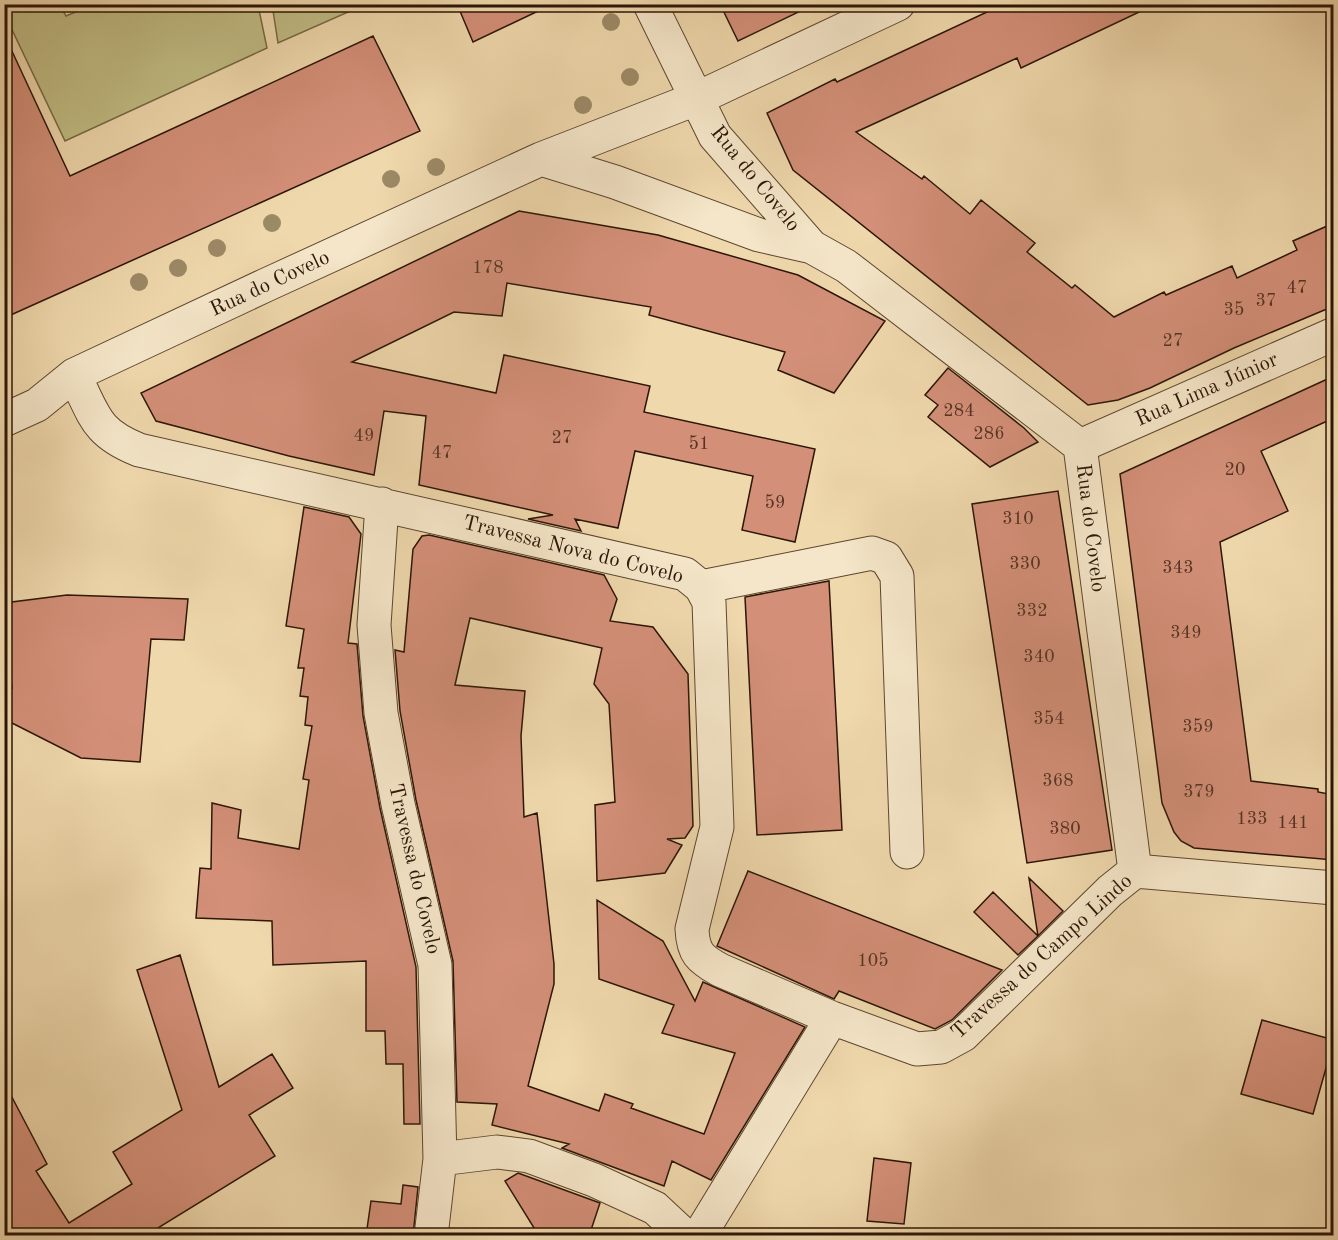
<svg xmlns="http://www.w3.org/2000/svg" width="1338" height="1240" font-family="'Old Standard TT',serif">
<rect width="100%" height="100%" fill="#efd8ac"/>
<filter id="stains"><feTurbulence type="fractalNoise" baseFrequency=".00333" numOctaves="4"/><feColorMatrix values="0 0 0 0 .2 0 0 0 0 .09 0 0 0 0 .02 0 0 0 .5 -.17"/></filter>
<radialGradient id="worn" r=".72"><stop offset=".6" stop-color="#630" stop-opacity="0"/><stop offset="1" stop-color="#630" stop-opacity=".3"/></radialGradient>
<path fill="#c1bc84" stroke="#766946" stroke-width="1.5" d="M5 4 60 5 66 16 92 5H258L267 48 65 141 5 15Z
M272 4H364V5L278 43Z"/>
<path fill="#d38f78" stroke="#2c1607" stroke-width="1.5" d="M457 4H553L473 42Z
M720 4H815L738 41Z
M1004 4H1156L1021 68 1017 58 856 132 922 179 924 176 970 214 981 200 1035 243 1027 252 1072 288 1075 285 1114 317 1164 292 1166 295 1232 266 1237 278 1297 250 1293 241 1334 223V306L1234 348 1150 388 1118 400 1088 405 793 170 767 113 835 79 837 82Z
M4 34 70 176 373 36 420 131 4 318Z
M519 211 658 235 798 275 885 321 834 393 778 370 785 352 649 315 651 307 507 283 502 316 454 312 352 362 496 393 504 355 650 386 644 412 815 449 795 542 742 530 753 476 635 451 618 528 575 519 581 531 528 519 553 515 419 485 426 416 384 411 374 475 289 456 156 421 141 393Z
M948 368 1024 428 1038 442 990 467 928 417 938 405 925 395Z
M1334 376V418L1261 451 1288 511 1220 542 1251 781 1318 789V792L1334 795V860L1194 848 1181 841 1174 832 1162 803 1120 474Z
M1058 491 1112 850 1027 863 972 504Z
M304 507 349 517 361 534 348 643 357 644 363 716 380 808 416 967 420 1124H404L403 1064H386L385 1031H366V961L273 965 272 921 196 918 200 868 211 869 212 803 241 810 238 838 299 849 309 780 303 779 312 726 305 725 308 697 300 696 304 668H298L304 629 286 626Z
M429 535 604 575 617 599 610 621 653 627 688 674 693 826 685 838 667 839 682 845 665 873 597 881 595 805 615 802 609 704 594 684 602 648 470 618 455 685 525 691 521 736 524 817 537 813 554 964V984L528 1086 599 1111 605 1094 633 1104 631 1108 704 1134 735 1053 662 1033 674 1005 599 979 597 900 663 941 695 1001 703 982 805 1027 711 1180 672 1161 664 1186 562 1148 569 1144 492 1125 497 1104 457 1102 453 961 416 800 400 711 395 650 404 652 413 549 422 536Z
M829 581 842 830 757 835 745 597Z
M67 595 188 599 184 640 151 639 140 762 81 758 4 719V683L12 688 4 603Z
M748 871 1002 970 952 1020 935 1029 839 991 834 999 717 946Z
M1029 878 1063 911 1038 936Z
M993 892 1038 936 1018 955 974 912Z
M180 955 219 1087 272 1054 293 1088 249 1115 275 1156 145 1236H4V1082L47 1164 36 1171 69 1223 132 1184 113 1152 182 1110 137 970Z
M1262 1020 1334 1040 1313 1114 1241 1094Z
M874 1158 911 1163 904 1224 867 1221Z
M518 1173 600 1203 589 1236H539L505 1181Z
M403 1185 418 1187 413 1236H366L371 1201 401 1204Z"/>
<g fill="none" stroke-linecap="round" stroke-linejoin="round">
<defs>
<path id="minor" d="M650 4 715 136 812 247
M541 159 615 182 759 235 812 247 846 266 1080 446 1135 871
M74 375C95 415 94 432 139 450L685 574 701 587 709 602 717 827 692 929C693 953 700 959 720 970L832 1018 917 1049 941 1047 963 1035 1110 891 1135 871 1334 888
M4 420 37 405 74 375 266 285 541 159 698 98 898 4
M1080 446 1334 334
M382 504 374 625 381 713 398 804 435 965 440 1159 431 1236
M701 587 872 553 886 558 897 576 907 852
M440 1159 497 1152 529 1156 594 1180 655 1208 685 1236
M699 1236 832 1018"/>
</defs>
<use href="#minor" stroke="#5d4630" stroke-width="35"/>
<use href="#minor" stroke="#f5e6c9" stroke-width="33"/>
</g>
<g fill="#9c8966">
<circle cx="611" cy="22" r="9"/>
<circle cx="630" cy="77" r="9"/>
<circle cx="583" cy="105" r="9"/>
<circle cx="436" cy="167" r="9"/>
<circle cx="391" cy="179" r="9"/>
<circle cx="272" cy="223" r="9"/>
<circle cx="217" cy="248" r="9"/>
<circle cx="178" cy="268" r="9"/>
<circle cx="139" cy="282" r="9"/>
</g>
<g text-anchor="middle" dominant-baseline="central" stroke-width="4.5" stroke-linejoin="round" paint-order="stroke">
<g font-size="18" fill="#563423">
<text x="488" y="268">178</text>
<text x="1297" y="288">47</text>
<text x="1266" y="301">37</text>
<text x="1234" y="310">35</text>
<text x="1173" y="341">27</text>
<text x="959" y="411">284</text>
<text x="989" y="434">286</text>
<text x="364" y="436">49</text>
<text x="562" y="438">27</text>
<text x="699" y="444">51</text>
<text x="442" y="453">47</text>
<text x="1235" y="470">20</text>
<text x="775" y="503">59</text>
<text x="1018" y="519">310</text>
<text x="1025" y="564">330</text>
<text x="1178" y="568">343</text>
<text x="1032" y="611">332</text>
<text x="1186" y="633">349</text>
<text x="1039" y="657">340</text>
<text x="1049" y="719">354</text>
<text x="1198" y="727">359</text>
<text x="1058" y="781">368</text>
<text x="1199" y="792">379</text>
<text x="1252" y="819">133</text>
<text x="1293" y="823">141</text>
<text x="1065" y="829">380</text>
<text x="873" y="961">105</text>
</g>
<g font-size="21" fill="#2c1607" stroke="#f5e6c9">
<text transform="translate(755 179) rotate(51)">Rua do Covelo</text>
<text transform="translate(270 284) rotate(-25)">Rua do Covelo</text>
<text transform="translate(1207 390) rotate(-24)">Rua Lima Júnior</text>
<text transform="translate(1090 528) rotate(83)">Rua do Covelo</text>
<text transform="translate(573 550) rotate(14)">Travessa Nova do Covelo</text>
<text transform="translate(414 869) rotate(77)">Travessa do Covelo</text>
<text transform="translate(1042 957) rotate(-42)">Travessa do Campo Lindo</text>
</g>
</g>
<rect width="1338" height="1240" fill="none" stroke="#efd8ac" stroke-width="24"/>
<rect x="6" y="6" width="1326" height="1228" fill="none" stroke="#2c1607" stroke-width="3"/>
<rect x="12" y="12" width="1314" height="1216" fill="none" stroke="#2c1607" stroke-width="1.5"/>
<rect width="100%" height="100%" filter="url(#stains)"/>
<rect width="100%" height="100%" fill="url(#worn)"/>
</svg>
